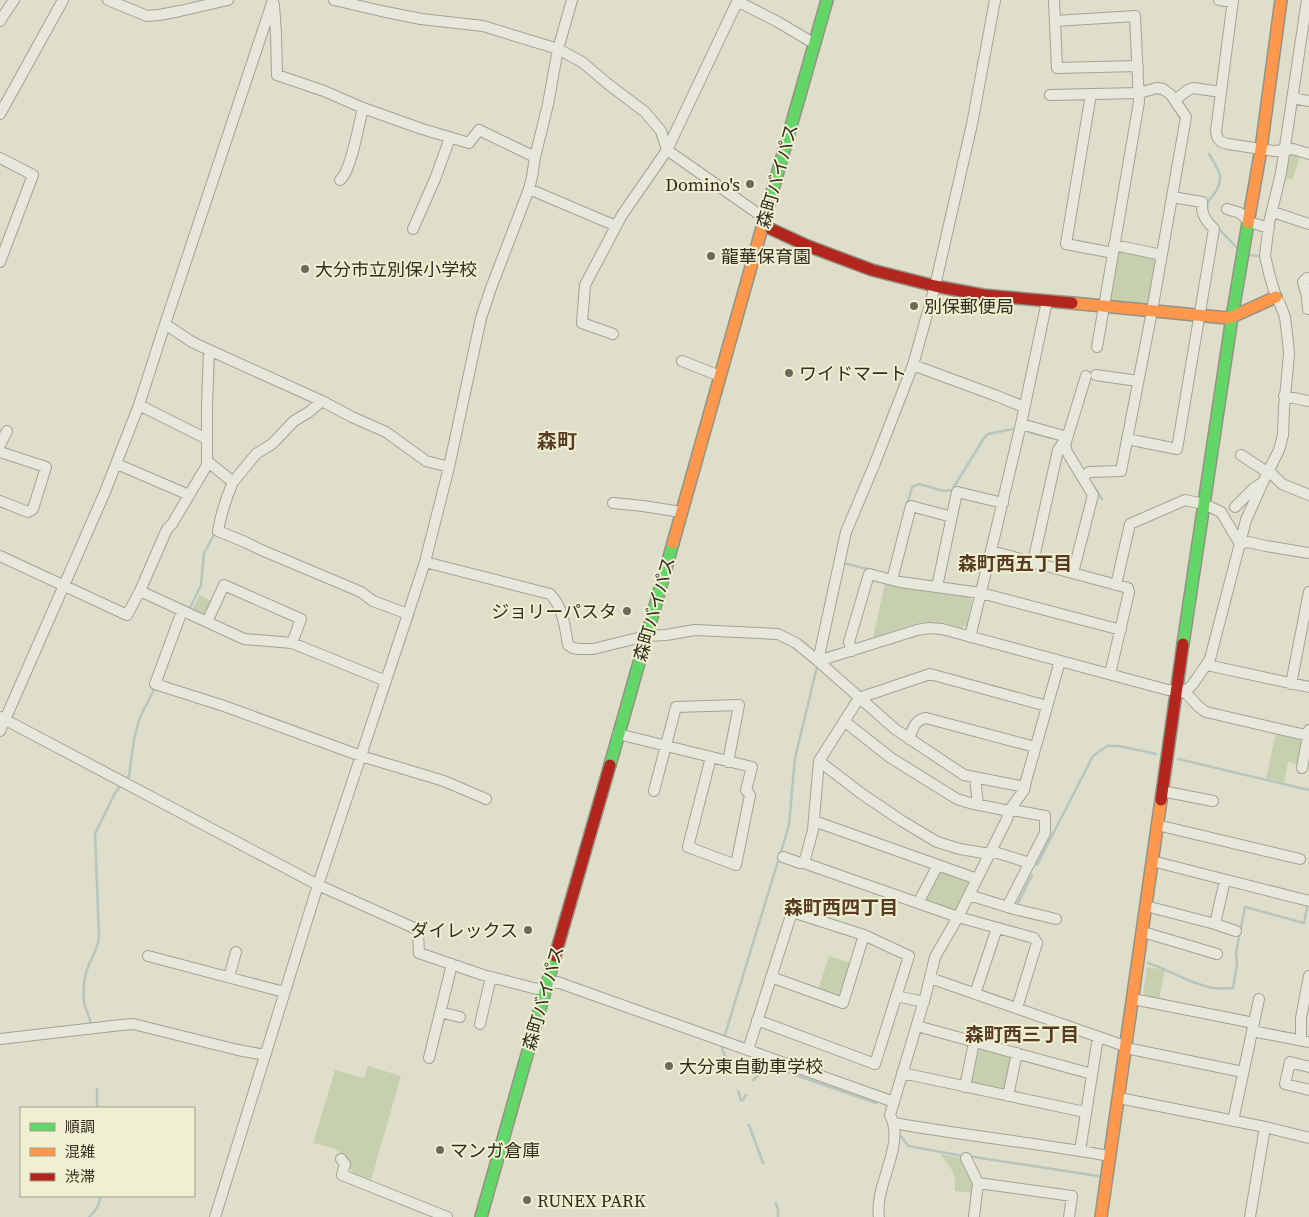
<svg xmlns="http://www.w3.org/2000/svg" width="1309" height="1217" font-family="'Source Serif 4','Noto Sans JP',serif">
<rect width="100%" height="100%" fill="#dfdeca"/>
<path fill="#c6d0ae" d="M1293 154 1300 156 1292 180 1283 177 1288 156Z
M1121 250 1157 259 1149 304 1110 301 1117 252Z
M885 583 968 595 972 601 967 625 961 628C948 624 935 621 922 623 905 625 889 633 873 638Z
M199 595 211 601 206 613 202 614 192 610Z
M1276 733 1300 738 1303 744 1299 765 1288 762 1284 783 1266 778Z
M941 870 969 881 970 884 955 912 925 901 924 897Z
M829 956 851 963 842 993 836 996 818 990Z
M1147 967 1165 970 1159 999 1147 997 1143 993Z
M979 1047 1011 1056 1013 1059 1004 1090 973 1084 970 1080 976 1049Z
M368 1066 401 1076 371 1180 353 1175C345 1148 338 1150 313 1143L335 1070 364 1078Z
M941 1154 962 1158 974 1183 973 1193 955 1191C956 1174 952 1168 941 1156Z"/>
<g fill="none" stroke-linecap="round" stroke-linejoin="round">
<path stroke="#b6c6bf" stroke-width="2.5" d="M1207 208C1207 202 1210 199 1214 194 1226 178 1218 169 1209 154
M1218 228 1236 247
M1247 255 1263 256
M1029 432 1052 438
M1092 484 1102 499
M907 505 912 487 919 484 944 491 952 490 984 438 988 434 1013 429
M844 563 871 570
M190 608 201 585 204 553 214 535
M1178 759 1309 790
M125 780 129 776 134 739 140 717 154 690
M1037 865 1093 756 1107 746H1119L1156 754
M1016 907 1032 875
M1148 963C1170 970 1190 984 1213 988 1220 989 1227 988 1233 988L1237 964 1236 953 1245 907 1304 923 1308 903
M91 1025C90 1017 85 1009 84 1002 83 992 84 978 87 970 91 956 98 952 99 936L95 834 115 793 122 784
M724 1038 789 825 795 758 817 667
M723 1043 722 1048 730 1071
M753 1080C761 1073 767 1069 778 1069L876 1103
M97 1089V1108
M738 1091 741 1100
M741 1100H743L746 1095
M749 1125 763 1163
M901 1136 908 1146 963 1156
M968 1156 1098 1176
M776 1203 778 1210V1217
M89 1217C96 1211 100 1205 100 1196"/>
<defs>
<path id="street" d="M108 0 147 16 159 15 180 11 228 0
M334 0 381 11 421 19 483 26 558 49 582 62 608 84 645 112 661 131 667 150 760 215 766 223
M1054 0 1057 68 1138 66
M1219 0 1233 2
M1233 0 1216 131C1217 140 1220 142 1228 144L1274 151 1293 149 1309 154
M737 1 778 22 815 44
M274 5 276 34 277 75 324 91 363 108 422 129 469 143 479 130 535 157
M0 21 14 0
M1055 21 1135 16 1139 102 1097 347
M1091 94 1066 244 1113 253
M1050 95 1139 93 1157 88 1163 89 1171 95 1186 117 1152 311 1121 471 1089 472 1087 474
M1292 98 1309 101
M1175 100 1188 90 1193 88 1221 92
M0 114 63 0
M0 158 33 175 0 262
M340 180C351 172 359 123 363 108
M529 189 616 226
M1227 209 1240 213 1249 222 1269 228
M1273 212 1309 224
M413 229 435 179 450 138
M1114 245 1162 255
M1309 278H1307L1303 282 1307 296 1308 309H1309
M165 324 192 342 209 350 322 401 352 417 386 432 426 461 449 467
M613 334 582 323 585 285 622 215 667 150 738 0
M682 361 720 376
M913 365 997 396 1024 407
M1096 375 1138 381
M1284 396 1308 401
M139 405 207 439
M1021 424 1067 437 1058 450 1033 562
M1127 439 1177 449 1214 229C1206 221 1201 214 1202 202L1172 197
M0 445 7 431
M0 452 46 467 33 509 28 512 0 501
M1241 455 1264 470 1269 471 1282 484 1309 495
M207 461 233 482C226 498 221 514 218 531L245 542 259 549 361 592 373 601 408 614
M117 464 189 495
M233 482 256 454 272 444 294 421 309 412 322 401
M613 503 643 506 681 512
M1235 507 1254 488 1262 483
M1240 544 1248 542 1266 546 1309 553
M991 551 1128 588 1129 592 1110 674
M0 556 127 615 140 591 244 639 292 643 386 681
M425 562 550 594C563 607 565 627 568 645L573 648 579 649H593L646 636 666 635 695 630 778 634 796 643 818 661 895 729 964 775 1025 787
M1073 573 1093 495 1067 452 1065 445 1086 376
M892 580 911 506 952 517
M1116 585 1130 524 1185 500 1204 504 1221 512 1240 544
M937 587 957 492 1003 503
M140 591 167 529 172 524 207 465V405L209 350
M182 611 155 684 224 706 361 756 444 781 486 799
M207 622 224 585 301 619 292 643
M970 637 991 551 1021 424 1047 301
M852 651 849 642 869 574 900 582 981 593 1121 630
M818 661 842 550 846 532 875 463 913 365 935 286 972 124 995 0
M818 661 917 630 929 628 942 629 1168 690C1192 689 1189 702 1206 712L1309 736
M1207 665 1309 687
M1291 684 1309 592
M1183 691 1188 689 1193 684 1210 659 1246 520 1263 482 1279 450 1283 435 1284 408 1289 354 1288 342 1285 317 1280 304 1276 297 1270 277 1265 256 1269 223 1281 173 1307 0
M0 717 318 885 414 928 418 931 419 953 483 975 537 989 557 982 894 1102
M844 721 891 758 957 799 970 803 1009 811H1018L1045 816V833L1007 907
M0 731 105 492 139 405 165 324 273 0
M618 734C663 745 707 756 752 767L746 790 750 795 736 865 688 847 711 757
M909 739C913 729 914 720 926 718L1035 747
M819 761 862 794 902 821 937 842 960 849 990 854
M1302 768 1309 730
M975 777 978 805
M654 791 676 707 739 705 728 762
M1162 791 1213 801
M814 821 977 879
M1157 825 1300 859
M991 851 1030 863
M783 857 800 863H804L958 917 1034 938 1037 943 1017 1008
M1152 861 1309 901
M804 863 813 830 819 761 859 698 930 674 1047 706
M969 895 1014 909 1056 919
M918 903 938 865
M1146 906 1215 924 1225 880
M1215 924 1236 931
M1143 932 1217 954
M148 956 284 992
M229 977 236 952
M771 977 843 1003 864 935
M930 978 1119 1044 1126 1048 1243 1072
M975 994 997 928
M896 996 924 1002
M1133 999 1254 1023
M440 1012 460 1017
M480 1024 491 977
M917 1026 1092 1074
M1252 1031 1309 1042
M0 1039 121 1025 133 1024 238 1050 265 1055
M1301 1040V1018L1309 976
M748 1050 792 912 864 935 909 956 875 1064 757 1020
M429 1058 452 964
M1309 1067 1290 1062 1285 1084 1309 1090
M902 1073 1085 1112
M965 1087 974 1042
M1008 1096 1017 1053
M1119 1098 1265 1127 1309 1138
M1233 1121 1259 999
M894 1123C966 1136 1038 1143 1110 1156
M1080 1151 1098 1037
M966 1158 978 1183
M341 1159 345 1164 342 1175 447 1217
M215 1217 318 885 408 614 425 562 449 467 481 318 491 288 529 189 532 177 535 157 548 104 558 49 572 0
M879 1217C874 1185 906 1145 890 1115L926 994 935 957 958 917 1007 819 1009 811 1024 790 1026 781 1060 661
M974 1217 978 1183 1072 1196 1069 1217
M1250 1217 1265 1127"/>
<path id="fast" d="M769 203 827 0
M1183 644 1232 317 1248 223
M610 765 673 543
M481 1217 555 956"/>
<path id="slow" d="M1248 223 1261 149 1281 0
M1072 303 1227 318 1232 317 1276 297
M673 543 769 203
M1101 1217 1161 800"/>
<path id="jam" d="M771 229 808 246 872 270 935 286 983 295 1072 303
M1161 800 1183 644
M555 956 610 765"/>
</defs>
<use href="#street" stroke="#a4a294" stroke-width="12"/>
<use href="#fast" stroke="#939284" stroke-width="14"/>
<use href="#slow" stroke="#939284" stroke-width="14"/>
<use href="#jam" stroke="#939284" stroke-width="14"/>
<use href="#street" stroke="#e8e7db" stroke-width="10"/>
<use href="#fast" stroke="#63d668" stroke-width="11"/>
<use href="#slow" stroke="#ff974d" stroke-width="11"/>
<use href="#jam" stroke="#b3261e" stroke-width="11"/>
</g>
<g fill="#6d6a5a" stroke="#f0efd1" stroke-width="2">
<circle cx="750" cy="184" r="5"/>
<circle cx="711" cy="256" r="5"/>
<circle cx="305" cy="269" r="5"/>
<circle cx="914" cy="306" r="5"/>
<circle cx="789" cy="373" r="5"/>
<circle cx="627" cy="611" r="5"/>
<circle cx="528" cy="930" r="5"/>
<circle cx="669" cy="1066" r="5"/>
<circle cx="440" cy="1150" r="5"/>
<circle cx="527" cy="1200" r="5"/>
</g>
<g text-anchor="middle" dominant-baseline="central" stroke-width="4" stroke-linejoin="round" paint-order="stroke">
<g font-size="18" fill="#302c1e" stroke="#f0efd1">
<text transform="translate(777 176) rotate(-74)">森町バイパス</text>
<text transform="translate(654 609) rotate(-74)">森町バイパス</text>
<text transform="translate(543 998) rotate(-74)">森町バイパス</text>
</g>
<g font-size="18" fill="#302c1e" stroke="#f0efd1" text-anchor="start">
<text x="740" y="184" text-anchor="end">Domino's</text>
<text x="721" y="256">龍華保育園</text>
<text x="315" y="269">大分市立別保小学校</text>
<text x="924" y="306">別保郵便局</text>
<text x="799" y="373">ワイドマート</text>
<text x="617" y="611" text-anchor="end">ジョリーパスタ</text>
<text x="518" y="930" text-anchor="end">ダイレックス</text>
<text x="679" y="1066">大分東自動車学校</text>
<text x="450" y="1150">マンガ倉庫</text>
<text x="537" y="1200">RUNEX PARK</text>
</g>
<g font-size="19" font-weight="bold" fill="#573c23" stroke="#f0efd1">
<text x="1015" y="563">森町西五丁目</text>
<text x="841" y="907">森町西四丁目</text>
<text x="1022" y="1034">森町西三丁目</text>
</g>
<g font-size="20" font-weight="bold" fill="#573c23" stroke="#f0efd1">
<text x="557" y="441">森町</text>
</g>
</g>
<rect x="20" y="1107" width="175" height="90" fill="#f0efd1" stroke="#a3a189"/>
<rect x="30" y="1123" width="25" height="8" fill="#63d668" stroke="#a3a189"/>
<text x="65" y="1132" font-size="15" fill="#302c1e">順調</text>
<rect x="30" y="1148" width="25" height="8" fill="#ff974d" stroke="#a3a189"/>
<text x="65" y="1157" font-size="15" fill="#302c1e">混雑</text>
<rect x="30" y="1173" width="25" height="8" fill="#b3261e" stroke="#a3a189"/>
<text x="65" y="1182" font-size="15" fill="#302c1e">渋滞</text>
</svg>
